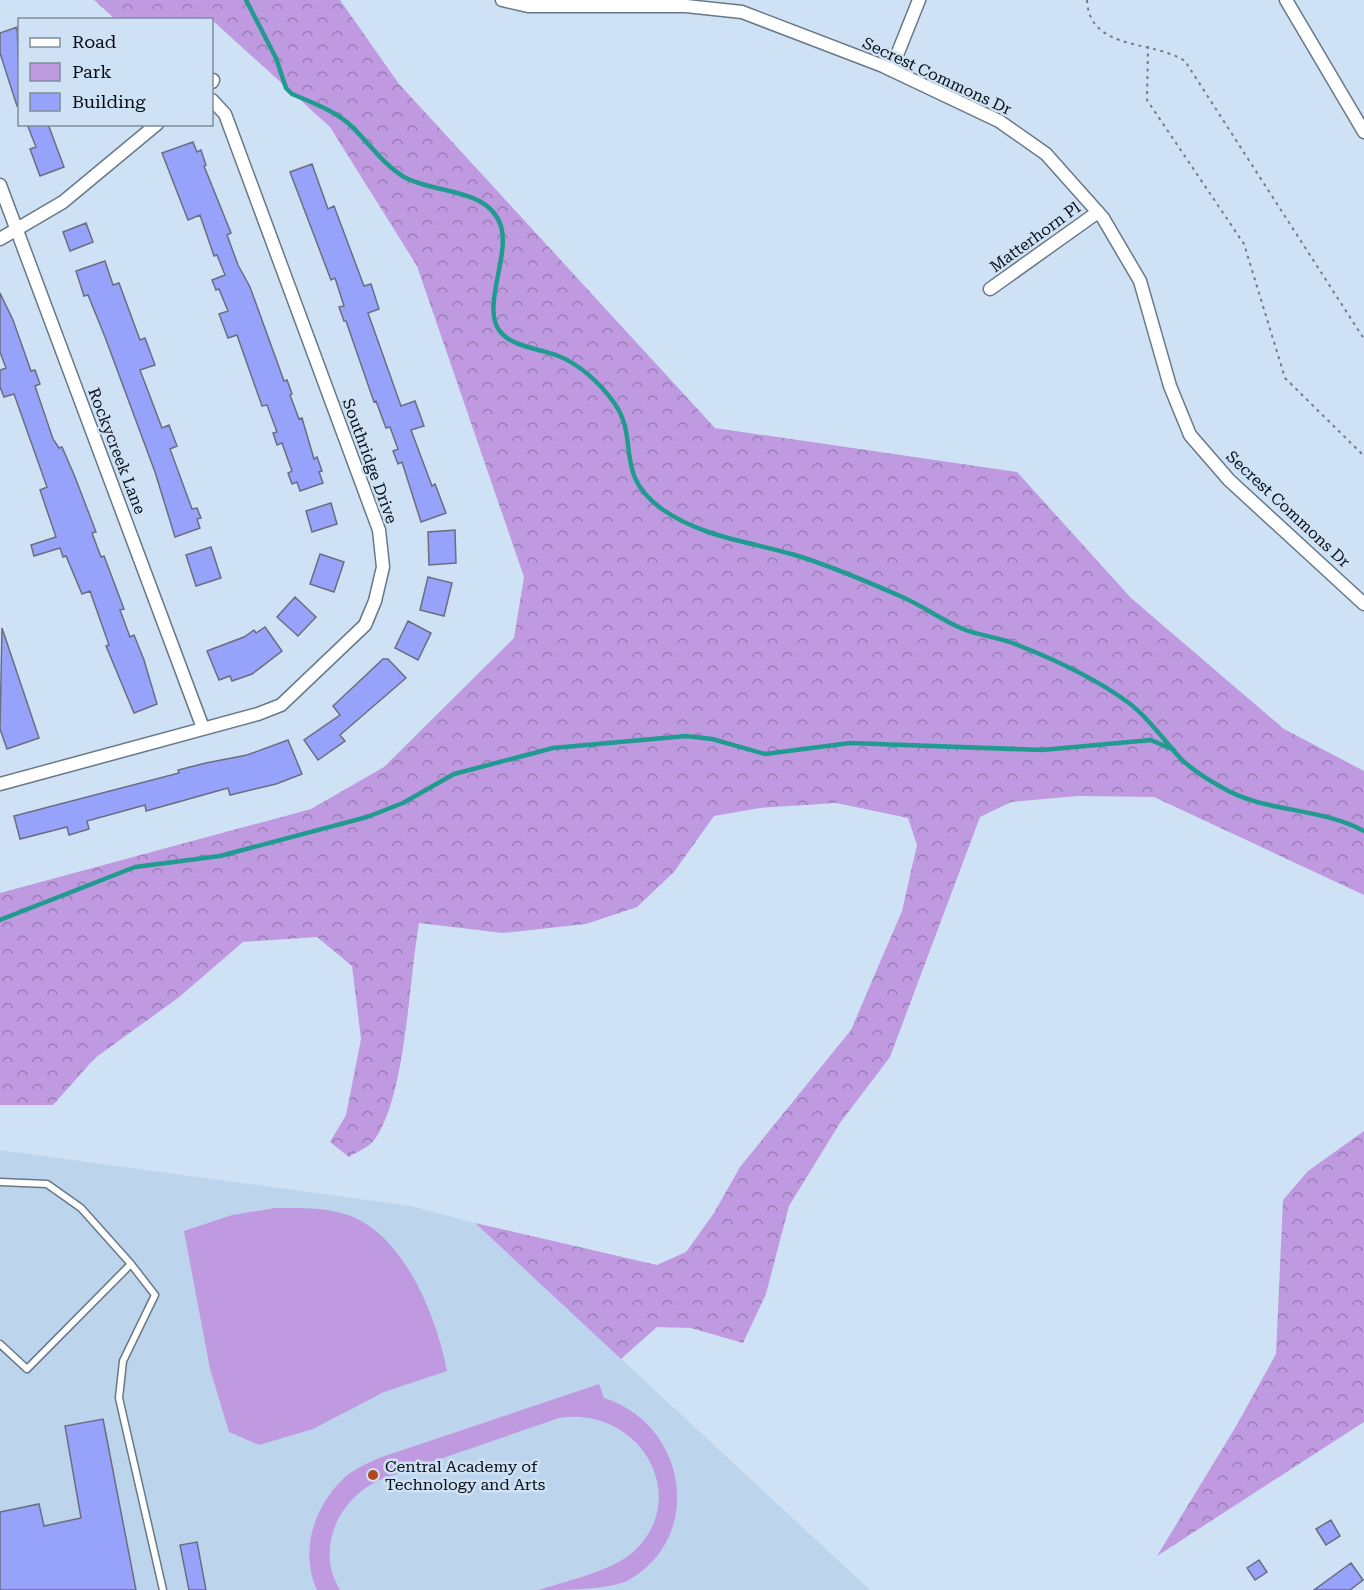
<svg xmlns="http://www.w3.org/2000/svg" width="1364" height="1590" font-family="'Roboto Serif',serif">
<defs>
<pattern id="forest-crowns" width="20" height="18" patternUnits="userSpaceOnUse" patternTransform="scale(1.5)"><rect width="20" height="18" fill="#c09ae1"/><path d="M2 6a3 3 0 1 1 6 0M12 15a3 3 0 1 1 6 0" fill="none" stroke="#9a7cb5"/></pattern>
</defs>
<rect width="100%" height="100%" fill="#cfe2f5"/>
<path fill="#bcd5ed" d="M0 1150 411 1206 475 1223 870 1590H0Z"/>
<path fill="#c09ae1" d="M275 1208C299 1208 325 1207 348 1215 405 1235 437 1318 447 1371L384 1392 313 1429 259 1445 229 1432 210 1369 184 1231 232 1215Z
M599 1384 604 1398C688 1424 706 1540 625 1582 599 1590 567 1590 539 1590 566 1581 612 1571 633 1552 694 1496 638 1405 559 1418L382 1479C340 1496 314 1548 340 1590H317C298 1549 316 1500 350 1473 359 1467 370 1462 379 1458Z"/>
<path fill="url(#forest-crowns)" d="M94 0H340L399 84 715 428 1017 472 1131 598 1284 729 1364 771V895L1154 797 1078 796 1011 802 980 817 890 1057 840 1123 789 1206 766 1294 743 1343 691 1328 657 1327 621 1359 475 1223 657 1265 686 1252 714 1213 740 1167 851 1030 902 911 917 845 908 818 836 803 760 808 714 816 674 872 637 907 586 924 503 933 419 923C409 979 406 1095 375 1139 370 1147 356 1152 349 1157L330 1142 346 1115 361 1039 352 966 317 937 243 942 178 998 95 1058 53 1105H0V893L311 809 384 767 514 638 524 577 417 266 330 127 212 20 115 19Z
M1364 1131V1422L1157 1556 1235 1428 1276 1354 1283 1200 1308 1171Z"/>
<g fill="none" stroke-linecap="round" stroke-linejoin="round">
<path stroke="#219b90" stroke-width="4.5" d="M246 0 276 58 286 88 292 94C311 102 332 110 348 123 367 140 382 164 404 177 434 194 488 187 501 226 510 256 482 306 499 330 509 346 540 349 556 355 580 364 601 384 615 404 640 441 613 474 662 509 701 537 751 542 795 555 831 566 866 581 900 596 922 605 941 620 963 629 978 635 995 637 1010 642 1052 658 1094 677 1129 703 1151 720 1164 741 1182 760 1193 770 1210 781 1223 788 1266 813 1320 807 1364 831
M0 920 135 867 220 856 367 817 403 803 454 774 553 748 686 736 712 739 765 754 850 743 1042 750 1151 740 1174 750"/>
</g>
<path fill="#97a2fa" stroke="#6a6d82" stroke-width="1.5" d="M17 27 20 106H17L0 53V33Z
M27 124H48L64 167 40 176 30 149 36 147Z
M193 142 197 152 201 150 206 165 204 166 231 233 227 235 238 265 250 287 284 381 287 380 292 394 290 395 299 419 302 418 314 459 317 457 322 471 319 472 323 483 300 491 297 482 292 484 288 473 292 471 282 443 277 445 273 433 277 432 267 405 262 406 237 335 228 338 219 314 228 311 219 289 216 290 212 280 225 275 217 255 214 256 200 215 188 220 162 153Z
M312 164 328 209 334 206 364 286 371 284 379 309 368 313 401 406 415 401 424 426 411 430 432 486 435 484 446 513 421 522 402 462 398 464 393 451 398 449 390 427 386 428 376 401 374 402 346 321H344L339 307 344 306 335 278 331 280 290 172Z
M86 223 93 242 70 251 63 232Z
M105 261 113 285 119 283 140 340 145 338 155 365 140 370 162 428 169 425 177 446 170 449 192 509 197 508 201 518 197 519 200 528 175 537 155 472 105 337 88 295 84 296 76 271Z
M0 293 13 320 31 371 35 370 40 384 35 386 53 439 59 448 62 447 75 477 96 532 92 533 101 557 104 556 124 609 120 610 130 637 134 635 144 660 157 704 134 713 106 646 109 645 90 591 82 594 66 556 63 557 60 548 34 556 31 545 56 537 40 490 47 487 14 394 4 397 0 387V370L6 368 0 352Z
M331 503 337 524 312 532 306 511Z
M455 530 456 563 429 565 428 532Z
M211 547 221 578 196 586 186 555Z
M320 554 344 562 334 592 310 584Z
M428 577 452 583 444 616 420 610Z
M295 597 316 617 298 636 277 617Z
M408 621 431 633 418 660 395 648Z
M265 627 282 651 252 674 232 681 230 676 219 680 207 651 244 637 254 630 256 633Z
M2 628 39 738 7 749 0 729Z
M383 659H388L406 678 340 735 345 741 318 760 304 740 340 715 333 706Z
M288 740 302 774 276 784 230 795 228 788 146 811 145 805 87 821 89 829 69 835 67 827 20 839 14 816 179 773 178 770 206 763 247 755Z
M103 1419 136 1590H0V1512L39 1504 44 1526 81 1518 65 1426Z
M1331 1520 1340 1536 1326 1545 1316 1529Z
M197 1542 206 1590H189L180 1545Z
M1259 1560 1267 1572 1255 1580 1247 1568Z
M1351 1563 1363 1580 1350 1590H1314Z"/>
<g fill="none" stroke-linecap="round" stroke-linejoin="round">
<defs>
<path id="lane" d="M0 1182 47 1184 81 1208 131 1264 27 1369 0 1344
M131 1264 155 1295 123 1361 119 1398 163 1590"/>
<path id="street" d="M502 0 528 6H686L742 12 883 66 999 121 1046 154 1103 218 1140 281 1170 386 1190 435 1229 480 1364 604
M1286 0 1364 132
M891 70 919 0
M212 82 213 80
M0 185 203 728
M0 239 63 202 157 124
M990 289 1098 212
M0 784 258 714 281 705 365 625 375 601 383 567 379 530 225 114 212 100"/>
</defs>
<use href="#lane" stroke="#677888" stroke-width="9"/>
<use href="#street" stroke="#677888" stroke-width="15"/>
<path stroke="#707c89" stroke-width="2" stroke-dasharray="3 4.5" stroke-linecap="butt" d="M1087 0C1089 51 1153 40 1185 61L1364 339
M1148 46 1147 100 1244 244 1285 378 1364 456"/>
<use href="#lane" stroke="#fff" stroke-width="6"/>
<use href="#street" stroke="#fff" stroke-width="12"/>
</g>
<circle fill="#ae481e" stroke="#cfe2f5" stroke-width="2" cx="373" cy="1475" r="6"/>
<g text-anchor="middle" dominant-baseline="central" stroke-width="5" stroke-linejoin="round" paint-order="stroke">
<g font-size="16" fill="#080e14" stroke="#cfe2f5">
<text transform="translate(937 76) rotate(25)">Secrest Commons Dr</text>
<text transform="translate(1035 237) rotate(-36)">Matterhorn Pl</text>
<text transform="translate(117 451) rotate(69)">Rockycreek Lane</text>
<text transform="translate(370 461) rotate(70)">Southridge Drive</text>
<text transform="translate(1288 509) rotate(43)">Secrest Commons Dr</text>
</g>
<g font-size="16" fill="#080e14" stroke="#cfe2f5" text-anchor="start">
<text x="385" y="1466">Central Academy of<tspan x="385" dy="18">Technology and Arts</tspan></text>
</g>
</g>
<rect x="18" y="18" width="195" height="108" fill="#cfe2f5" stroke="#7f8d9b" stroke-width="1.5"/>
<rect x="30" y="38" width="30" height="9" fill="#ffffff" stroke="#7f8d9b" stroke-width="1.5"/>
<text x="72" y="48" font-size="18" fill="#080e14">Road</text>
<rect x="30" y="63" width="30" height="18" fill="#c09ae1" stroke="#7f8d9b" stroke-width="1.5"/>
<text x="72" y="78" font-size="18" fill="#080e14">Park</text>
<rect x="30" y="93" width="30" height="18" fill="#97a2fa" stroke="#7f8d9b" stroke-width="1.5"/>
<text x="72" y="108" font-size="18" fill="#080e14">Building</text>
</svg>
